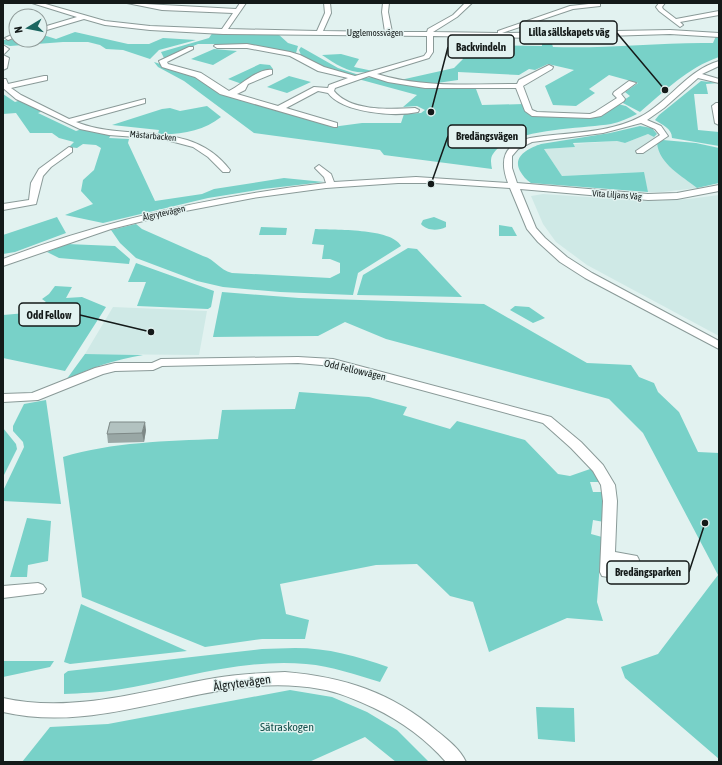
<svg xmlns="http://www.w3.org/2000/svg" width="722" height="765" font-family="'Asap Condensed',sans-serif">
<rect width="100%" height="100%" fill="#e2f2f0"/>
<path fill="#cfe9e6" d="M648 134 663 140 657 143 671 168 697 188 662 192H648L643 172 562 176 544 149 575 147 573 144 617 141 625 143Z
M543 194 647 201 689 199 719 195V336L587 265 556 242 543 224 531 196Z
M113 307 207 311 199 355 85 354Z"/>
<path fill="#78d1c8" d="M75 32 128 44H149L163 38 196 40 159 50 150 59 123 50 106 49 100 45 88 42H63L10 46 3 44V40H40V34L56 39Z
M213 32 278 34 288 43 298 46 296 53 248 44H198L164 58 161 52 209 38Z
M716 36 719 37V57C687 68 665 91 640 112L621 102 630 96 625 92 638 83 609 75 589 89 595 93 576 106 553 105 545 86 574 70 548 64 535 70 529 69 519 75 458 72V80L430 84 396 81 454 68 463 59 458 45 542 46V38H550L553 47C606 49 660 42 713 43Z
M301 47 338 68 359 75 355 76 319 66 301 55 299 50Z
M214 49 237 51 213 65 191 59Z
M341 54 359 59 354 67 373 71C354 76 338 66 322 55Z
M154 62 196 75 218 91 332 127 362 123H401L404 114 421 113 425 110 417 106 403 107 417 95 358 79 372 77 397 84 429 86 430 89H476L482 105 524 104 533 116 541 117H597L618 104 626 106 637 114C629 118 620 122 611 124 581 129 510 128 493 154 490 158 491 164 492 169L384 155 380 150 254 133 184 81 158 67Z
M260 64 270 65 273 69 242 84 228 79Z
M289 76 311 82 287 93 267 87Z
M701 81 719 83 706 84 708 94H694L698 130 719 132V146L672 138C672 128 662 125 655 120L659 115Z
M3 94 15 102 21 100 43 111 38 113 76 131 82 129 111 135 109 138 129 139 128 143 155 201 202 194 214 189 284 178 324 182 263 189 208 198 103 223 65 215 93 204 81 191 83 180 94 170 101 148 96 145 83 144 77 148 69 147 74 142 59 138 52 133H30L16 113 3 114Z
M207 106 221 117C204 131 180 135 158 134L159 130 112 125 162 109 170 108 180 111Z
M640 126 652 128 657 134 654 137 648 134 625 143 617 141 573 143 575 147 544 149 562 176 644 172 648 192 531 183C526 180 523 176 520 171 512 156 529 148 541 144L610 133Z
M663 140 696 143 719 148V183L697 188C682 176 659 164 657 143Z
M57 217 66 233 15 252 3 254V235Z
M434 217 446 222V227C438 231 427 231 421 224L423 220Z
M136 224 142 229 203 256C215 259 219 270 232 273L330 278 340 273V263L330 259H322L324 245 312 244 315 229C334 230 392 228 401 246L358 273 353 295 280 292 223 287 197 281 136 258 120 243 111 230Z
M499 225 512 227 517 236H499Z
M261 227 287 228 286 235H259Z
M67 244 115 246 130 259 129 264 59 258 47 252Z
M408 248 417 249 462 297 357 295 363 275Z
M136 263 214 291 211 307 208 309 137 306 146 282H128Z
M55 286 72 287 66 298 82 297 106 307 65 371 3 358V315L26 313 46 302 42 299 49 294Z
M222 292 299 298 484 304 587 363 631 365 639 377 654 383 658 392 679 412 698 452 719 453V759L625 678 621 667 658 654 718 575 643 433 609 399 386 339 345 322 318 336 213 337Z
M515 306 529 307 545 318 533 323 510 310Z
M85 354 143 355C114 360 92 367 66 380Z
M299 392 369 397 407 407 403 415 450 429 457 421 525 440 558 474 570 476 593 468 601 482H590L593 492H604V522L593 520 591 534 602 537 597 602 603 621 567 618 489 652 473 602 450 596 417 564 376 565 280 584 286 614 309 620 305 639H262L205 647 82 597 63 457C112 442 167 441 218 439L222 410 295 409Z
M46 400 61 504 3 501V491L24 447 23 442 13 431V426L24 404Z
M3 428 16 444 17 449 3 477Z
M27 518 51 521 48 561 28 565 27 577H10Z
M81 604 187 651 70 664 64 662Z
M295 648C328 648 357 656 388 667L380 682C356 675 332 666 306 664 242 658 179 680 116 690 99 693 81 693 64 694V674L68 671 262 649Z
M3 661H54L50 667 3 677Z
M290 690 332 697 367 712 397 730 429 762H396L365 737 309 762H22L50 727 108 724Z
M536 707 574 708 575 742 538 739Z"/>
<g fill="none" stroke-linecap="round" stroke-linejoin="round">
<defs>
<path id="minor" d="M32 3H42L105 21 150 26 222 29 233 13 162 10 127 3 236 9 240 3H246L228 29 317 31 325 13 324 3H330L331 13 323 31 385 32 382 12 383 3H389L388 12 392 32H427L428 29 453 15 465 3H472L457 17 433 32 498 33V31L570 6 598 3 600 4V6L573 9 502 33 670 30 719 33V37L670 34 542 38 433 36V52L429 58 377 74C422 88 470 84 517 84L519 80 549 65 553 67 552 69 523 86 532 110 537 112 590 114 595 112 617 98 613 94 614 92 629 81 636 83 621 94 625 99 624 101 601 116 590 118 532 116 525 111 516 88H425L388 82 369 76 335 88 334 91C351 112 390 109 415 108L419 110 418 112C394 117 343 113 328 93L318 91 286 108 337 123V127H334L220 94 195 77 162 67 159 61 189 47H193V49L167 62 168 64 201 73 229 91C240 86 258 68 272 70V74L248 84 245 90 237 94 278 106 314 87 328 88 329 85 348 78 318 71 290 56 247 48H217L214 46 215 45 247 44 290 52 300 55 324 67 355 76 424 56 427 52V36L223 34 150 30 105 25 84 19 40 32V28L77 17Z
M659 3H665L662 7 663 9 676 19 719 11V15L680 22 683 25 680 27 659 11 656 7Z
M16 33V37L8 40 5 38Z
M3 45 9 49 3 55 9 58 7 68 3 70Z
M719 61V66L702 74 719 79V83L698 78 664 108 647 120 661 126 668 136 643 153H637L636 151 660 135 655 129 641 123 603 133 532 142 518 149 512 156V168L517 183 648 194 677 193 719 185V191L677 199 648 200 520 189 536 228 545 238 567 257 592 273 719 341V349L585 278 560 262 538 242 527 229 510 188 434 183H398L326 188 253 198 180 212 111 229 3 266V259C107 219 215 196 326 183L324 177 315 168 319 165 331 174 334 182 416 177 508 183C499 159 504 144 530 138 566 132 608 134 640 117 669 102 687 70 719 61Z
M44 76H47V80L11 88 21 95 69 119 145 99V103L76 122C129 143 190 118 230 170L229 172H223L208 157 193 147 163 139 109 135 80 129 16 99 3 88V79H6L8 84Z
M716 103H719V125L715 123 712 106Z
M69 147 72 148V152L51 167 43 176 36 204 3 210V204L29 200 31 183 39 169Z
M298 357 333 359 551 417 581 442 603 465 615 485 617 501 615 552 637 556C641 562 642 573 638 579L633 581 602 576 600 572 603 501 601 485 593 471 571 448 543 423 333 366 298 363 162 366 153 370 115 371 103 374 38 400 3 402V394L32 393 95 368 115 363H152L161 359ZM615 563 625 564V568L615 567Z
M38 583 43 585 46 589 43 593 3 598V586Z
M285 672C344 677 391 692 437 731 447 739 460 749 466 762H446C426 739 401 721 374 708 356 700 339 692 320 689 213 669 110 737 3 712V698C73 714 146 690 215 678 238 674 261 673 285 672Z"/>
</defs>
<use href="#minor" stroke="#8a9a98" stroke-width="2"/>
<use href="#minor" fill="#fff" fill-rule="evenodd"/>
</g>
<path fill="#99a7a5" d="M146 430 144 442 108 443 107 434Z"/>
<path fill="#7d8886" d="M145 422 146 430 144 442 142 433Z"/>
<path fill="#b2c2c0" stroke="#7d8886" d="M110 422H145L142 433 107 434Z"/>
<g text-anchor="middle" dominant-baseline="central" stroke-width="3" stroke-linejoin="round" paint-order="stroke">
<g font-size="9" fill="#141a19" stroke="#e2f2f0">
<text x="375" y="33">Ugglemossvägen</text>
<text transform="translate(153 136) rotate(5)">Mästarbacken</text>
<text transform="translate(617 195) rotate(4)">Vita Liljans Väg</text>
<text transform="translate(164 213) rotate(-13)">Ålgrytevägen</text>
</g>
<g font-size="10" fill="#141a19" stroke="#e2f2f0">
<text transform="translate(355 370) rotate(13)">Odd Fellowvägen</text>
</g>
<g font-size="12" fill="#141a19" stroke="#e2f2f0">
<text transform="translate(242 683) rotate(-8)">Ålgrytevägen</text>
</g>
<g font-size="12" fill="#15524d" stroke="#e2f2f0">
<text x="287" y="727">Sätraskogen</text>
</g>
</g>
<path fill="none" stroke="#141a19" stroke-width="1.5" d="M665 90L617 33M431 112L448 47M431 184L448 136M151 332L80 315M705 523L689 572"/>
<g fill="#141a19" stroke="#e2f2f0" stroke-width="1.5">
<circle cx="665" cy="90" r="4"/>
<circle cx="431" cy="112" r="4"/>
<circle cx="431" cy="184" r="4"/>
<circle cx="151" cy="332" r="4"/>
<circle cx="705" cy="523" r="4"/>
</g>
<g fill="#e2f2f0" stroke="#141a19" stroke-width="1.5">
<rect x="520" y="21" width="97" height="23" rx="4"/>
<rect x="448" y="35" width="66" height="23" rx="4"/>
<rect x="448" y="125" width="78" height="23" rx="4"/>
<rect x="19" y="303" width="61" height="23" rx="4"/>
<rect x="607" y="561" width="82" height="23" rx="4"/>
</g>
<g font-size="11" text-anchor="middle" font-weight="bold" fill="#141a19">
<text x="569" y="36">Lilla sällskapets väg</text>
<text x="481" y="51">Backvindeln</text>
<text x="487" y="140">Bredängsvägen</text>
<text x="49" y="319">Odd Fellow</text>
<text x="648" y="576">Bredängsparken</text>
</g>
<rect width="722" height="765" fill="none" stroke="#141a19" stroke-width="8"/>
<g transform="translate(28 28) rotate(260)"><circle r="19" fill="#e2f2f0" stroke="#909c9a"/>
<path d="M0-3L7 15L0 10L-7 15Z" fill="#1b6660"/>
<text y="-6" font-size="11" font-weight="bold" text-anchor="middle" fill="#141a19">N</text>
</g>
</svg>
